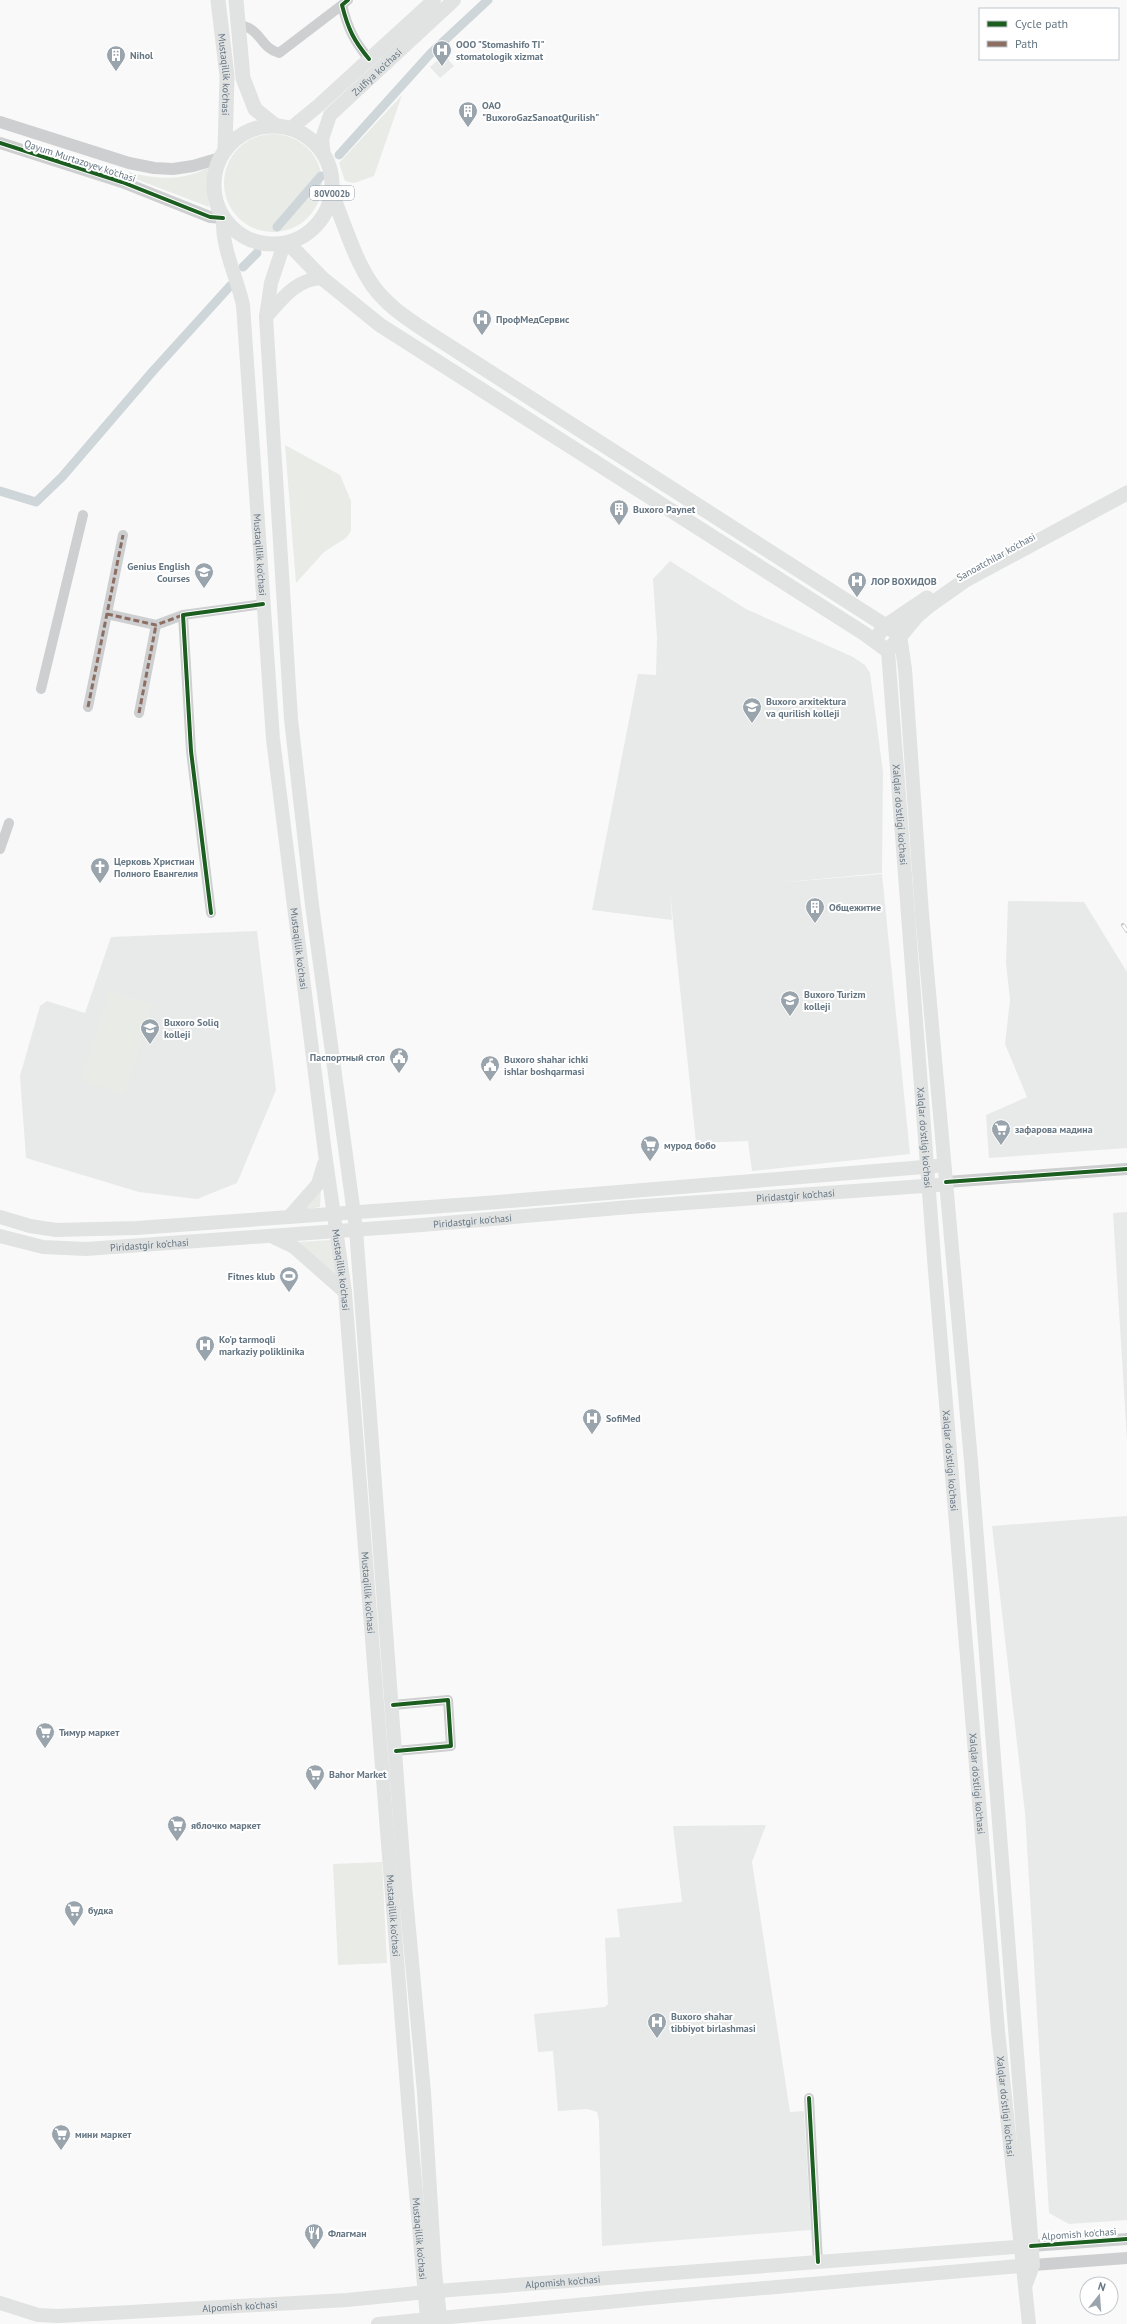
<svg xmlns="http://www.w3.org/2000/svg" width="1127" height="2324" font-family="'PT Sans',sans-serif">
<rect width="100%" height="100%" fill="#f9f9f9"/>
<path fill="#e8e9e9" d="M444 55 454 66 440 78 430 67Z
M670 561 746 609 853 657 865 665 870 673 883 772 882 873 777 883 882 874 910 1154 752 1171 748 1141 696 1143 670 892 672 920 592 910 638 674 656 675 657 638 653 579Z
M1008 901 1084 902 1127 972V1148L989 1158 986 1115 1027 1097 1005 1044 1010 1000 1006 963Z
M257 931 276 1090 237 1183 197 1199 139 1192 26 1158 20 1076 40 1006 47 1001 85 1013 111 937Z
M1127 1212V1440L1113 1213Z
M1127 1516V2220L1069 2224 1049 2213 1025 1813 992 1526Z
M766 1825 752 1862 790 2112 804 2111 811 2230 602 2246 599 2121 597 2112 587 2109 558 2111 553 2051 538 2052 534 2014 605 2007 608 2004 605 1938 620 1937 617 1909 682 1902 673 1826Z"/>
<path fill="#e8ebe6" d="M402 95 374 176 354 183 345 181 339 163Z
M224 183a49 49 0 1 1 98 0a49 49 0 1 1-98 0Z
M209 167 207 181 209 207 128 176 129 172C157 180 183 181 209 167Z
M285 445 340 475 351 501V531L346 538 324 552 296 583Z
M109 991 153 1005 125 1094 81 1081Z
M321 1187 320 1207 302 1210Z
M332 1240 339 1282 296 1242Z
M382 1862 387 1963 338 1965 333 1864Z"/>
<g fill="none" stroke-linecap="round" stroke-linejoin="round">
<path stroke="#ced6d9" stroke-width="9" d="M339 155 431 53 488 0
M277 227 321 176
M243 267 257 253
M0 491 36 502 62 477 153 371 231 285"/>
<path stroke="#cecfd0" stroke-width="10" d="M348 0 342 5C348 29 354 41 369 59
M238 25C261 27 260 48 279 53L342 5
M107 614 156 625 183 615
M41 689 83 515
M88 707 123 535
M139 713 156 625
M0 849 9 823
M211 913 191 751 183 615 263 604
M393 1705 448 1700 451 1746 396 1751
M809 2098 818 2262"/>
<path stroke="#cecfd0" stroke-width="12" d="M0 122 129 163 154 168 173 169 193 166 220 158
M0 143 122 182 210 217 223 218
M946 1182 1127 1169
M1031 2246 1127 2239
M1033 2265 1127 2258"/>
<g stroke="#e1e2e2" stroke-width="14">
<path d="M290 129 318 106 434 0"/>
<path id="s1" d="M324 156 322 139 330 115 454 0"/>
<path id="s2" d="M223 220C222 249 237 277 243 305L273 739 325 1153 345 1292 409 2113 427 2319"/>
<path d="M284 244 271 283 266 317 291 719 312 905 356 1229 405 1886 424 2092 435 2272 440 2317"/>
<path d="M266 317C282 299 296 279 322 278"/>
<path d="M900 635 905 669 922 914 971 1461 1029 2209 1033 2265 1026 2284"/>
<path id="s3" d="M888 651 935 1271 998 2031 1029 2324"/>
<path d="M0 1217 30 1226 56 1230 137 1228 485 1203 936 1166"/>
<path d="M289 1217 318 1184 324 1164"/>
<path id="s4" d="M0 1236 43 1247 86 1249 422 1225 630 1207 938 1185"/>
<path d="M271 1236 294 1247 345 1292"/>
<path id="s5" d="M0 2303 38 2315 58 2316 347 2300 437 2291 1029 2246"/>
<path d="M378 2324 671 2296 1031 2265"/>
</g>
<g stroke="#e1e2e2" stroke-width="15">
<path id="s6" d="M218 0 227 76 225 149"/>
<path d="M236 0 243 78 255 109 276 126"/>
<circle cx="273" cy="185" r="59"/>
<path d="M332 194C344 223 355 261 373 286 388 307 411 321 432 335L900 635"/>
<path d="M288 243 322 278 380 325 865 634 888 651 917 616 930 605 964 581 1127 493"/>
<path d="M879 634 884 627 927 598"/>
</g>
<defs>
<path id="rail" d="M1123 925 1127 931"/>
</defs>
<use href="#rail" stroke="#c3c5c6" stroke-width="4"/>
<use href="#rail" stroke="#fff" stroke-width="2.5" stroke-dasharray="8" stroke-linecap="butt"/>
<path stroke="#8d6e63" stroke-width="3" stroke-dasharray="6 3" stroke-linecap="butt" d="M107 614 156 625 183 615
M88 707 123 535
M139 713 156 625"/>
<defs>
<path id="cycleway" d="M348 0 342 5C348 29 354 41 369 59
M0 143 122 182 210 217 223 218
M211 913 191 751 183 615 263 604
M946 1182 1127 1169
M393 1705 448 1700 451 1746 396 1751
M809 2098 818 2262
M1031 2246 1127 2239"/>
</defs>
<use href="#cycleway" stroke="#fff" stroke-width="6"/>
<use href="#cycleway" stroke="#1b5e20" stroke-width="4"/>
</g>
<defs>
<symbol id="hospital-pin" viewBox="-11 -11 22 30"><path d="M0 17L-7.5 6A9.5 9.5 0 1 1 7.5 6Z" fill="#99a4ac" stroke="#fff"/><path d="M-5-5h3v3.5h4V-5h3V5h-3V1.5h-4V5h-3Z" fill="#fff"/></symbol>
<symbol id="building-pin" viewBox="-11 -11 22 30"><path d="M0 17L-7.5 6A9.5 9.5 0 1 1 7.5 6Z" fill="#99a4ac" stroke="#fff"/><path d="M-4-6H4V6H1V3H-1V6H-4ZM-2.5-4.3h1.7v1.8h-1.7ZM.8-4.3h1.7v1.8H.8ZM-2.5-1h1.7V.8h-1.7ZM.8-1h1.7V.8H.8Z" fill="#fff"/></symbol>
<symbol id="school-pin" viewBox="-11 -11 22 30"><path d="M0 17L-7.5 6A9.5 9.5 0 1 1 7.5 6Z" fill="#99a4ac" stroke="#fff"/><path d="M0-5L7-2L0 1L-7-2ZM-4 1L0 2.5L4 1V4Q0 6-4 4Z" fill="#fff"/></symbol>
<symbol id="university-pin" viewBox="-11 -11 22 30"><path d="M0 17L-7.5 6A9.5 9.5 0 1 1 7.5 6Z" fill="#99a4ac" stroke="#fff"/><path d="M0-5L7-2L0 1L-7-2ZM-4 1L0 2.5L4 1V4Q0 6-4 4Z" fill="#fff"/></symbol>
<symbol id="church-pin" viewBox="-11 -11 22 30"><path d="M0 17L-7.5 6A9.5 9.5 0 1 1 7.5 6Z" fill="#99a4ac" stroke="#fff"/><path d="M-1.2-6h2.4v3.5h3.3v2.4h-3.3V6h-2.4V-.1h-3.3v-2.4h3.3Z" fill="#fff"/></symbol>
<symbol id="civic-pin" viewBox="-11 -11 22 30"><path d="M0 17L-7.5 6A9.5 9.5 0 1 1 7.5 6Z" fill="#99a4ac" stroke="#fff"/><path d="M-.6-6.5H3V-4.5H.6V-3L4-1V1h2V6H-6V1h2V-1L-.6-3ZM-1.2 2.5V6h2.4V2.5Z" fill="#fff"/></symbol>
<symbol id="supermarket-pin" viewBox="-11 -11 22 30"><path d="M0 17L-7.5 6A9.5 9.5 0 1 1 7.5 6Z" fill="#99a4ac" stroke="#fff"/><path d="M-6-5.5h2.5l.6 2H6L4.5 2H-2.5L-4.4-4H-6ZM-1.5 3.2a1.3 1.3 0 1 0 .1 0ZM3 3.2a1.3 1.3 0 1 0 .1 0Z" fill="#fff"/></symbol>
<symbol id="stadium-pin" viewBox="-11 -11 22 30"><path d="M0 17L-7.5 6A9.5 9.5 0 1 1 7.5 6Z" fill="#99a4ac" stroke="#fff"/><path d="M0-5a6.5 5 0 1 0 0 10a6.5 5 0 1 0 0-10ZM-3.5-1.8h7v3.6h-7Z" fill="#fff"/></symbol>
<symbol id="restaurant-pin" viewBox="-11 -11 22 30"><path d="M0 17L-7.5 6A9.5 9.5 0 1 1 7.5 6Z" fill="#99a4ac" stroke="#fff"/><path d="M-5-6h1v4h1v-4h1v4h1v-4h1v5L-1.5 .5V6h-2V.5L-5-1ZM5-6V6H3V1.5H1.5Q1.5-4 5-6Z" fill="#fff"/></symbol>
</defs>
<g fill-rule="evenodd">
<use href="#hospital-pin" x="431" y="39" width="22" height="30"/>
<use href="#building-pin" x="105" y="44" width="22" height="30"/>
<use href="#building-pin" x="457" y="100" width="22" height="30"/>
<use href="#hospital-pin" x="471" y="308" width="22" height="30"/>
<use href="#building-pin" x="608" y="498" width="22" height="30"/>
<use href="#school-pin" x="193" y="561" width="22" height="30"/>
<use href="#hospital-pin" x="846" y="570" width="22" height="30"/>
<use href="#university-pin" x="741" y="696" width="22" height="30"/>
<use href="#church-pin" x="89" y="856" width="22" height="30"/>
<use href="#building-pin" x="804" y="896" width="22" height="30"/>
<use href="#university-pin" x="779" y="989" width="22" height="30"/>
<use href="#university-pin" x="139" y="1017" width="22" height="30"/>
<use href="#civic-pin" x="388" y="1046" width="22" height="30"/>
<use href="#civic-pin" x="479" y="1054" width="22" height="30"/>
<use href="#supermarket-pin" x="990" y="1118" width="22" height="30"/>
<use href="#supermarket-pin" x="639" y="1134" width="22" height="30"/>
<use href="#stadium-pin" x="278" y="1265" width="22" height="30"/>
<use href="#hospital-pin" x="194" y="1334" width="22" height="30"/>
<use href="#hospital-pin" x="581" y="1407" width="22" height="30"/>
<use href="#supermarket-pin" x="34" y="1721" width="22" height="30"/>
<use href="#supermarket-pin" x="304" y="1763" width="22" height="30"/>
<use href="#supermarket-pin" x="166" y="1814" width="22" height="30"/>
<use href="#supermarket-pin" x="63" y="1899" width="22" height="30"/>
<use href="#hospital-pin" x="646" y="2011" width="22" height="30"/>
<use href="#supermarket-pin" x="50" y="2123" width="22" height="30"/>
<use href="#restaurant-pin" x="303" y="2222" width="22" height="30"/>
</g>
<g text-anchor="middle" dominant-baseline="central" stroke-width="4" stroke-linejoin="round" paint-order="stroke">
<rect fill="#fff" stroke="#939fa8" stroke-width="1" x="310" y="186" width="44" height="14" rx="3"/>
<g font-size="9" font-weight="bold" fill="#657683">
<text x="332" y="193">80V002b</text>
</g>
<g font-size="10" font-weight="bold" fill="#657683" stroke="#fff" text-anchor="start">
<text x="456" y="44">OOO "Stomashifo TI"<tspan x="456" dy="12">stomatologik xizmat</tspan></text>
<text x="130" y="55">Nihol</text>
<text x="482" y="105">ОАО<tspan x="482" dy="12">"BuxoroGazSanoatQurilish"</tspan></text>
<text x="496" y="319">ПрофМедСервис</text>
<text x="633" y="509">Buxoro Paynet</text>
<text x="190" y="566" text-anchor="end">Genius English<tspan x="190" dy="12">Courses</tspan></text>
<text x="871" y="581">ЛОР ВОХИДОВ</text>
<text x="766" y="701">Buxoro arxitektura<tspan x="766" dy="12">va qurilish kolleji</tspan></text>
<text x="114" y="861">Церковь Христиан<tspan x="114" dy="12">Полного Евангелия</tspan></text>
<text x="829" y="907">Общежитие</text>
<text x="804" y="994">Buxoro Turizm<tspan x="804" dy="12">kolleji</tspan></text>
<text x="164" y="1022">Buxoro Soliq<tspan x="164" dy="12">kolleji</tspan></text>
<text x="385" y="1057" text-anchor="end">Паспортный стол</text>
<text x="504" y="1059">Buxoro shahar ichki<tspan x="504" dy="12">ishlar boshqarmasi</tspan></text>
<text x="1015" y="1129">зафарова мадина</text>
<text x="664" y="1145">мурод бобо</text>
<text x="275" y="1276" text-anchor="end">Fitnes klub</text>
<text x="219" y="1339">Ko'p tarmoqli<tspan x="219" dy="12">markaziy poliklinika</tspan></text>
<text x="606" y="1418">SofiMed</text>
<text x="59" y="1732">Тимур маркет</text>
<text x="329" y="1774">Bahor Market</text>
<text x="191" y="1825">яблочко маркет</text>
<text x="88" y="1910">будка</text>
<text x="671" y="2016">Buxoro shahar<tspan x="671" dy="12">tibbiyot birlashmasi</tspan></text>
<text x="75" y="2134">мини маркет</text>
<text x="328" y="2233">Флагман</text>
</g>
<g font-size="10" fill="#657683" stroke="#fff">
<text stroke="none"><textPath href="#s1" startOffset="106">Zulfiya ko'chasi</textPath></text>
<text stroke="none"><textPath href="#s6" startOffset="75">Mustaqillik ko'chasi</textPath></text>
<text transform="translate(80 161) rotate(18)">Qayum Murtazoyev ko'chasi</text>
<text stroke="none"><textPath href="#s2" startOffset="338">Mustaqillik ko'chasi</textPath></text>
<text transform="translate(996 557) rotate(-29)">Sanoatchilar ko'chasi</text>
<text stroke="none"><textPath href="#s3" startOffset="164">Xalqlar do'stligi ko'chasi</textPath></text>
<text stroke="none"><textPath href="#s2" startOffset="734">Mustaqillik ko'chasi</textPath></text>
<text stroke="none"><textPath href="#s3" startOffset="488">Xalqlar do'stligi ko'chasi</textPath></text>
<text stroke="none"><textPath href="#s4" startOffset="799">Piridastgir ko'chasi</textPath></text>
<text stroke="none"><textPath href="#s4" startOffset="475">Piridastgir ko'chasi</textPath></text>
<text stroke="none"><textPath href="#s4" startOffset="151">Piridastgir ko'chasi</textPath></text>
<text stroke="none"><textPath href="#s2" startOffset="1058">Mustaqillik ko'chasi</textPath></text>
<text stroke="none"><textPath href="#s3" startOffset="812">Xalqlar do'stligi ko'chasi</textPath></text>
<text stroke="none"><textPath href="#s2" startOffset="1382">Mustaqillik ko'chasi</textPath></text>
<text stroke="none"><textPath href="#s3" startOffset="1136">Xalqlar do'stligi ko'chasi</textPath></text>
<text stroke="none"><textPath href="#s2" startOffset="1706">Mustaqillik ko'chasi</textPath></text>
<text stroke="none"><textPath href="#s3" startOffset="1460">Xalqlar do'stligi ko'chasi</textPath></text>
<text transform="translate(1079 2234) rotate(-4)">Alpomish ko'chasi</text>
<text stroke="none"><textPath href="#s2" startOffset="2030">Mustaqillik ko'chasi</textPath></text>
<text stroke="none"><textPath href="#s5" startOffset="566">Alpomish ko'chasi</textPath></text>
<text stroke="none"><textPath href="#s5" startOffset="242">Alpomish ko'chasi</textPath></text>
</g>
</g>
<rect x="979" y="8" width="140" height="52" fill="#ffffff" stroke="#c1c8cd"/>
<rect x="987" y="21" width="20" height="6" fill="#1b5e20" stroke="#c1c8cd"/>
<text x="1015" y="28" font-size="12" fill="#657683">Cycle path</text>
<rect x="987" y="41" width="20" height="6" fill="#8d6e63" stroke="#c1c8cd"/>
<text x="1015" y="48" font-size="12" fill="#657683">Path</text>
<g transform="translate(1099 2296) rotate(17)"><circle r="19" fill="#ffffff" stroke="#c1c8cd"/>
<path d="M0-3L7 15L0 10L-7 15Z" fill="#99a4ac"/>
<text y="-6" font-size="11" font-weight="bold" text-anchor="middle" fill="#657683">N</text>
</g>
</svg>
